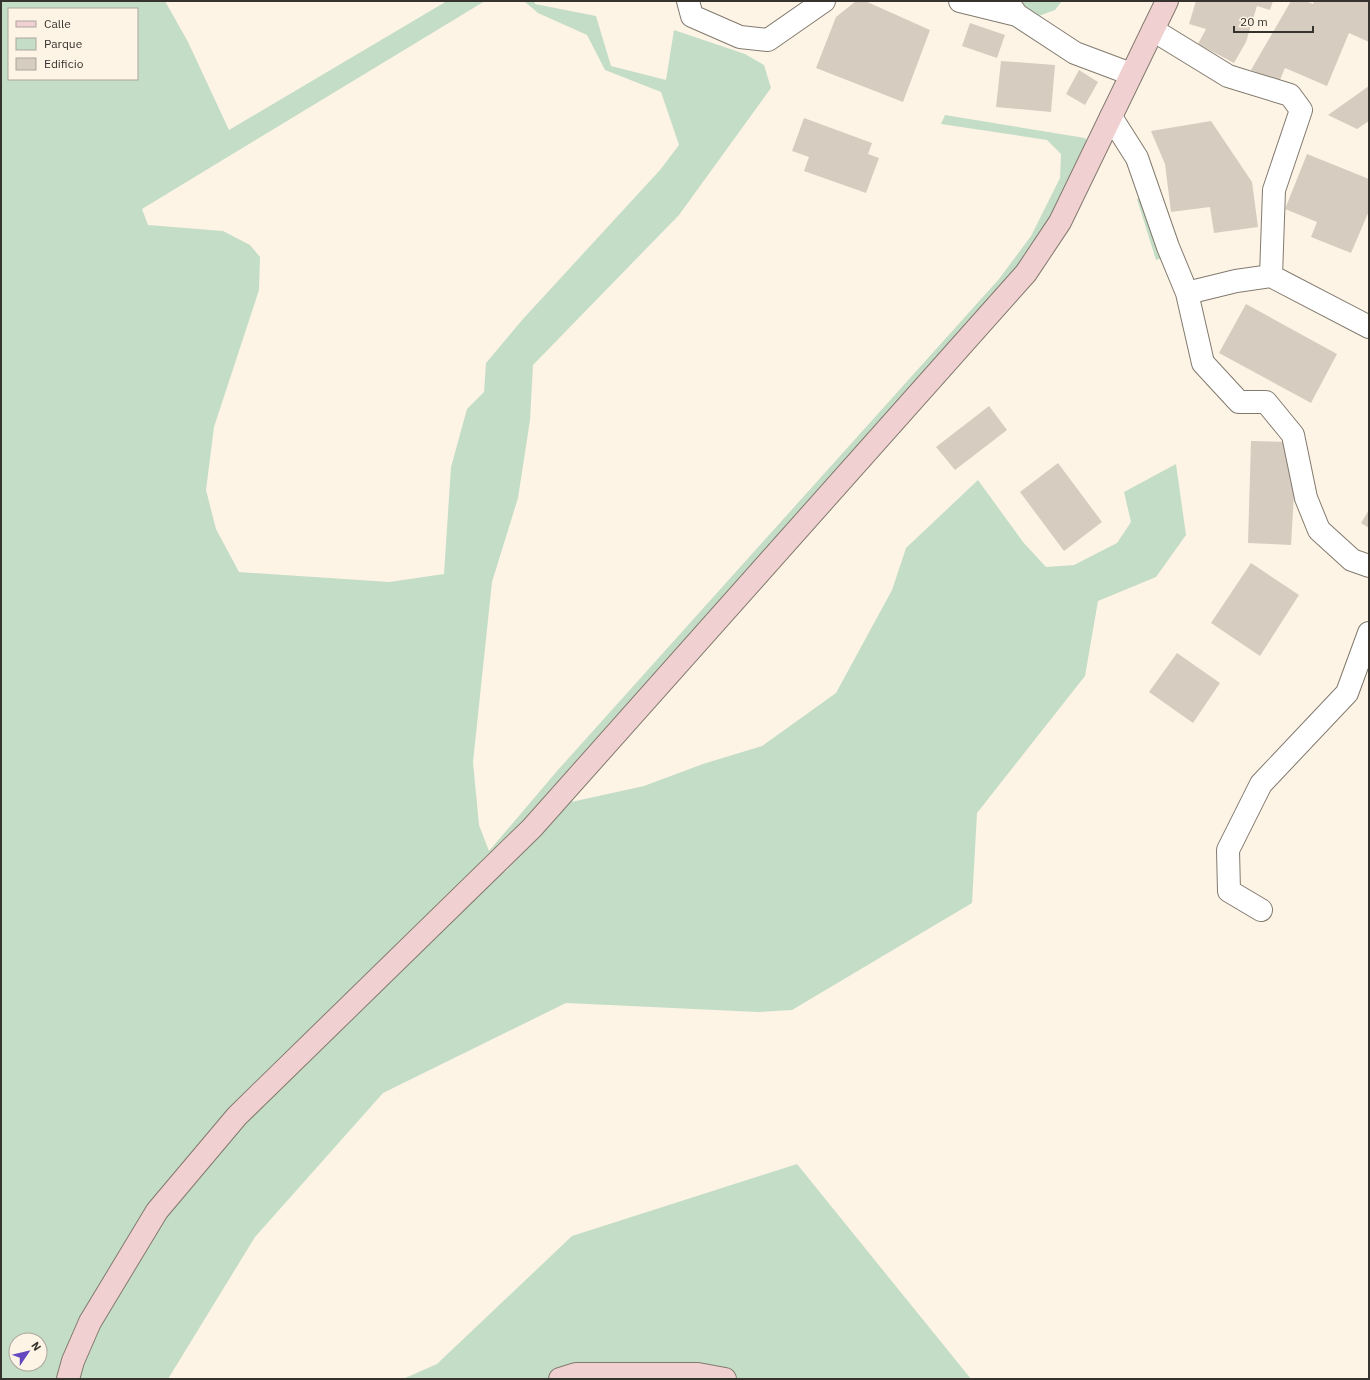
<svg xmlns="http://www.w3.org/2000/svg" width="1370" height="1380" font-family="'IBM Plex Sans',sans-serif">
<rect width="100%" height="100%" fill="#fdf4e6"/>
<path fill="#c4ddc6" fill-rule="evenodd" d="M1 1H165L188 42 229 130 447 1H485L142 209 148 225 223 231 250 245 260 257 259 290 214 427 206 490 216 529 239 572 389 582 444 574 451 467 467 409 484 392 486 363 523 319 660 170 679 145 661 92 605 70 587 35 538 13 524 1H534L535 4 596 16 611 66 666 80 674 30 745 54 764 65 771 88 679 215 533 365 530 420 518 498 492 582 473 762 479 825 489 851 557 771 999 279 1031 236 1060 178 1061 154 1047 140 941 124 945 115 1085 138 1088 142 1063 197 1027 256 492 855 505 872 571 802 644 786 703 764 762 746 836 693 892 590 906 548 978 480 1023 542 1046 567 1074 565 1117 543 1131 522 1124 492 1176 464 1186 535 1156 577 1098 601 1085 676 977 813 972 903 792 1010 758 1012 566 1003 383 1093 255 1237 168 1379H1ZM9 9H137V79H9ZM16 1340H40V1364H16Z
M1017 1H1062L1055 10 1036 17Z
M1148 195 1167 257 1156 260 1137 199Z
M797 1164 971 1379H403L437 1364 572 1236Z"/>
<path fill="#d6cdc0" d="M856 1H865L930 30 903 102 816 68 836 17Z
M1196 1H1273L1270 10 1257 6 1246 42 1234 63 1198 44 1206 29 1189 24Z
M1291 1H1306L1313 4 1314 1H1369V42L1349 33 1327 86 1285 68 1279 82 1251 70Z
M970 23 1005 35 997 58 962 46Z
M1001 61 1055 65 1051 112 996 107Z
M1079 70 1098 82 1085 105 1066 94Z
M1369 86V121L1357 129 1328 115Z
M804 118 872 143 868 154 879 158 866 193 804 171 809 157 792 151Z
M1211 121 1252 182 1258 227 1214 233 1210 207 1171 212 1165 164 1151 131Z
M1307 154 1369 179V211L1351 253 1311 237 1317 222 1285 209Z
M1246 304 1337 354 1311 403 1219 353Z
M989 406 1007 430 955 470 936 447Z
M1251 441 1288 442 1294 495 1291 545 1248 543Z
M1058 463 1102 522 1064 551 1020 492Z
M1369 510V528L1361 523Z
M1251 563 1299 595 1260 656 1211 623Z
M1177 653 1220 683 1193 723 1149 692Z"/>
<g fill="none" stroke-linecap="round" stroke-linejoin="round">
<defs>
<path id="street" d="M688 1 692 16 740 37 768 40 824 1
M960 1 1017 15
M1007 1 1017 15 1075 53 1131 74
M1153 30 1228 76 1290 95 1301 110 1274 190 1271 276
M1111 117 1137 158 1168 247 1187 293 1203 363 1239 402H1266L1293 435 1306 498 1319 530 1352 560 1369 566
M1187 293 1236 281 1271 276 1369 327
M1261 910 1229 891 1228 850 1261 784 1347 693 1369 633"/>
<path id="secondary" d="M68 1379 73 1361 90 1322 157 1211 237 1116 532 828 1026 273 1060 222 1167 1
M560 1379 576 1374H698L725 1379"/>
</defs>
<use href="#street" stroke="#827a6e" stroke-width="24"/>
<use href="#secondary" stroke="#827a6e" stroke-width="24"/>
<use href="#street" stroke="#fff" stroke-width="22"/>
<use href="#secondary" stroke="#f0d0d0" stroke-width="22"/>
</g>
<rect width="1370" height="1380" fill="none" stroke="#36322d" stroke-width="4"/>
<rect x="8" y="8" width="130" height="72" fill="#fdf4e6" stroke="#ada69c"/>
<rect x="16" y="21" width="20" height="6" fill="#f0d0d0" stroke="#ada69c"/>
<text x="44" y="28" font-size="12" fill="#36322d">Calle</text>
<rect x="16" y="38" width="20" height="12" fill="#c4ddc6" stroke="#ada69c"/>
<text x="44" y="48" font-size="12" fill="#36322d">Parque</text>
<rect x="16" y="58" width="20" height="12" fill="#d6cdc0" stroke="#ada69c"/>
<text x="44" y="68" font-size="12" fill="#36322d">Edificio</text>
<g transform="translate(28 1352) rotate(55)"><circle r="19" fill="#fdf4e6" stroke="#ada69c"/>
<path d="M0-3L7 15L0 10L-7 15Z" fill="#6548c0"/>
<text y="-6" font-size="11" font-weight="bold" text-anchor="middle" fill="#36322d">N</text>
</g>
<path d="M1234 26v6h79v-6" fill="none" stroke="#36322d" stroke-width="2"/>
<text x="1240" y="26" font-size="12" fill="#36322d" stroke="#fdf4e6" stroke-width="3" paint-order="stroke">20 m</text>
</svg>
